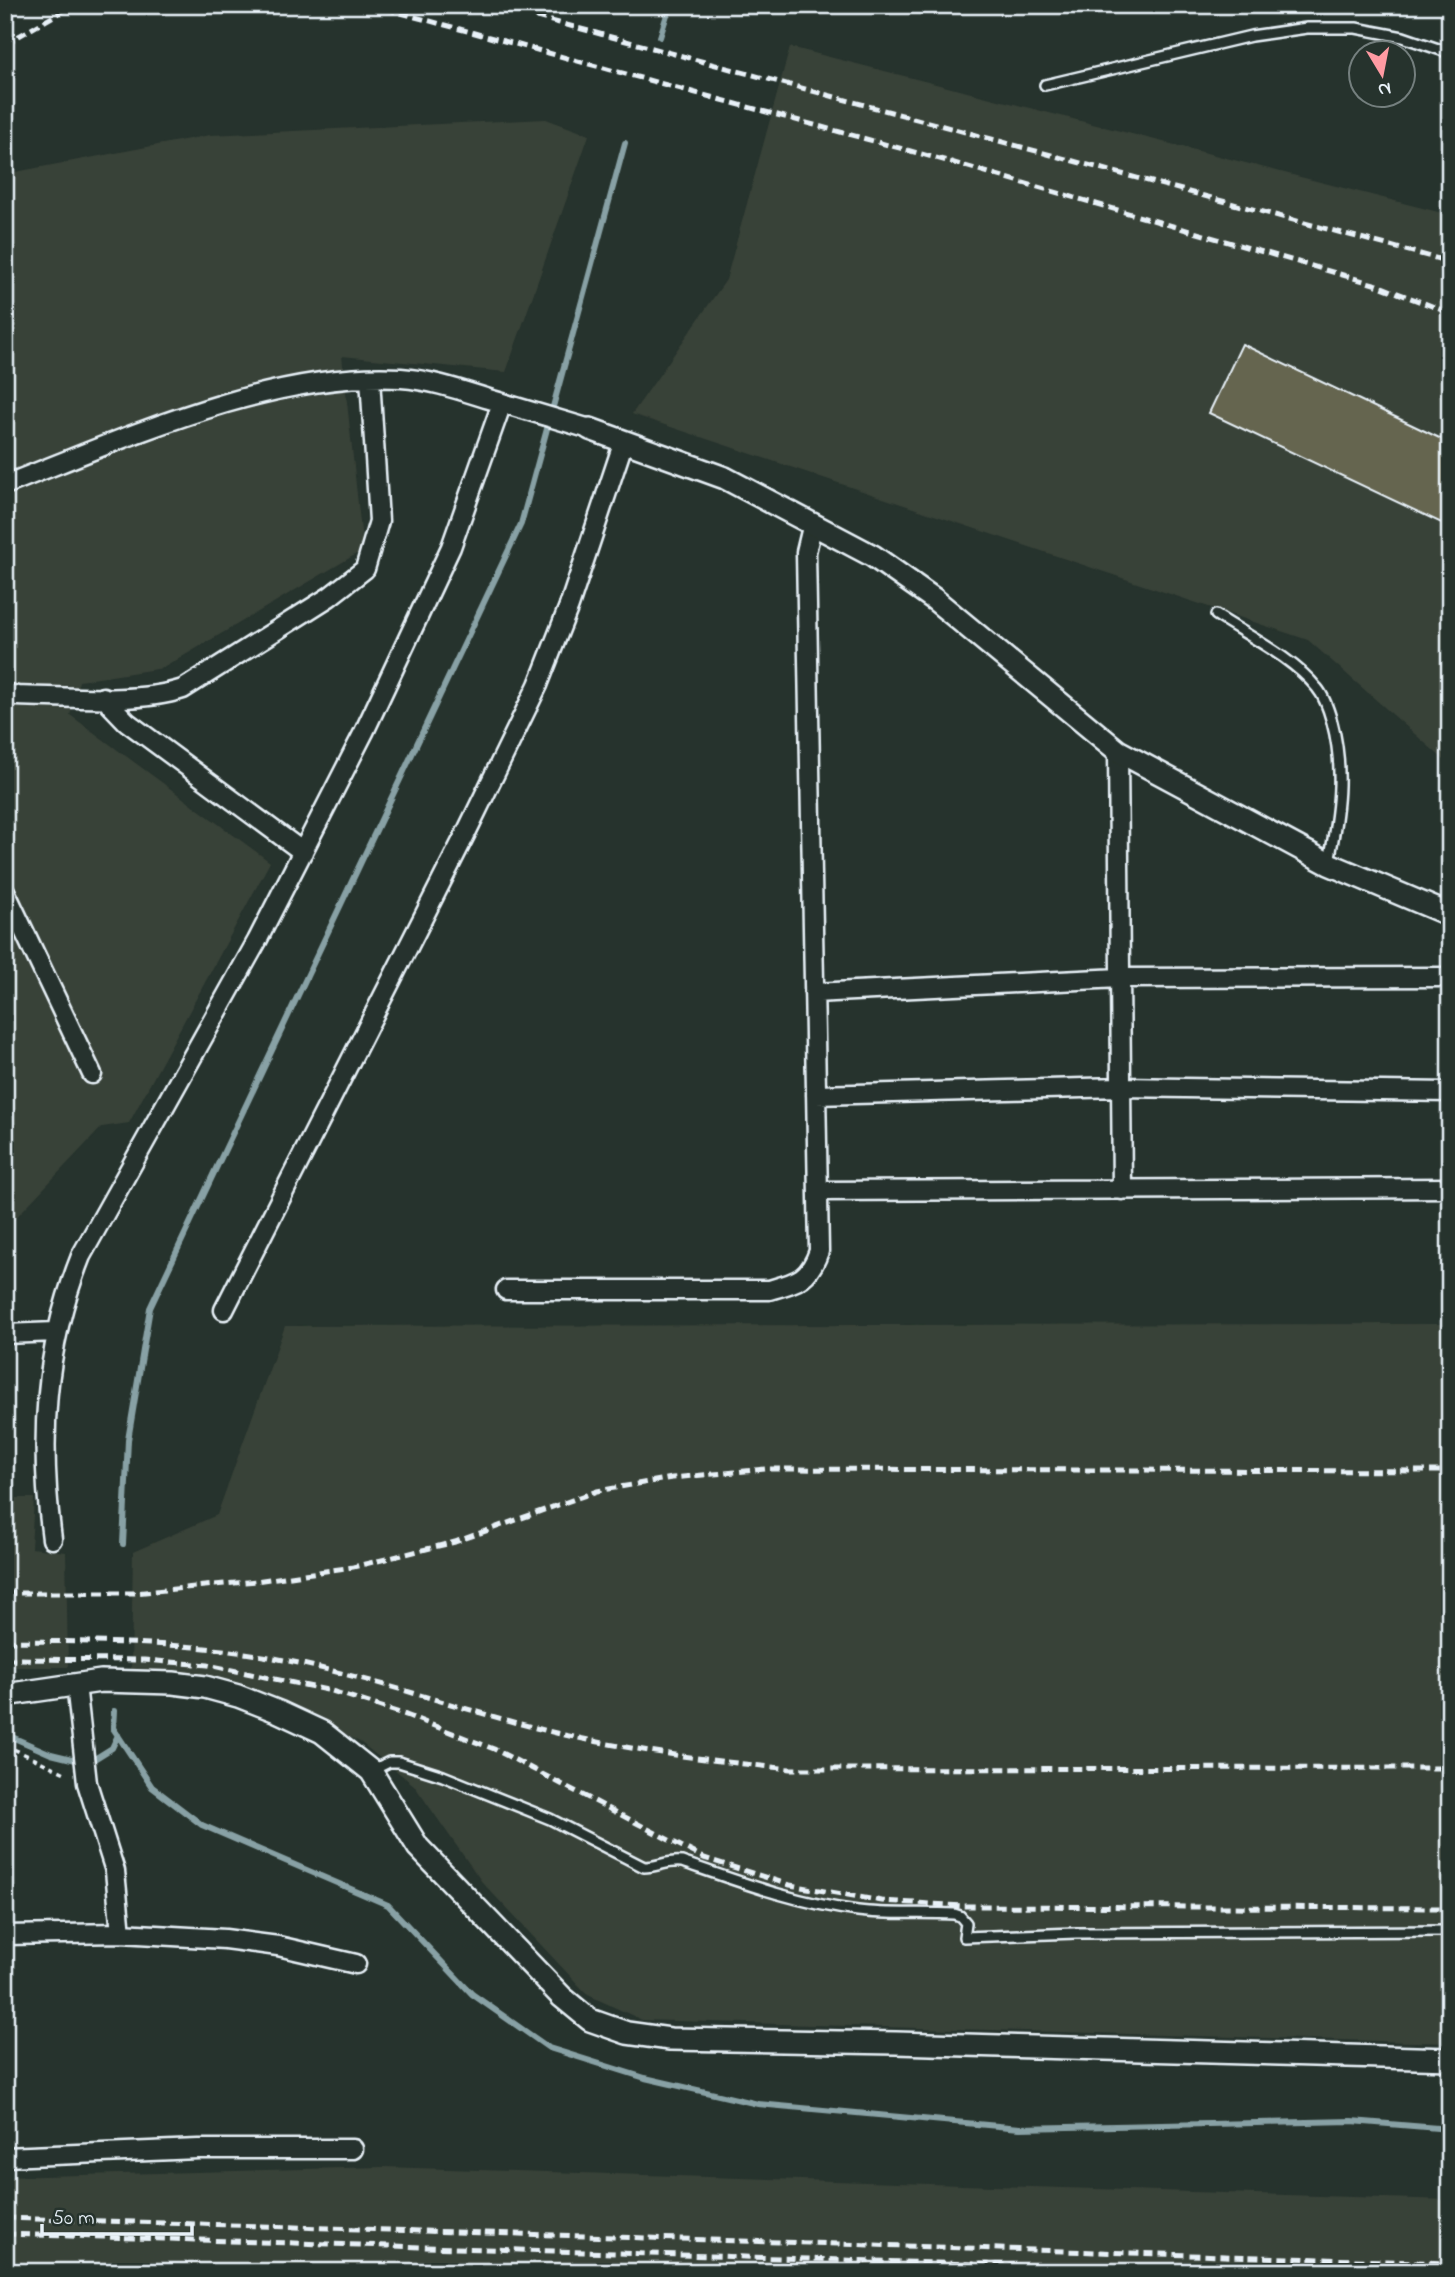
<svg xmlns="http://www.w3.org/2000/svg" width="1455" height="2277" font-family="'Indie Flower',sans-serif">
<rect width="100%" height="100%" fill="#26332d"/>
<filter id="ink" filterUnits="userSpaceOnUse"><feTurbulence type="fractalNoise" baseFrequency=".0143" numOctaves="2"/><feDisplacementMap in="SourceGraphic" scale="14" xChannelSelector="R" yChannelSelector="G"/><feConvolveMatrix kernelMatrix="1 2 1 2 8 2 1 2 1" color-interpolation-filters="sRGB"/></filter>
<g filter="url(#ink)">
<path fill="#394238" d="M790 47 1450 215V765L1308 640 632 414 726 280Z
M546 119 589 135 506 372 342 356 363 550 163 668 79 681 70 715 270 862 129 1123 102 1127 5 1229V174L210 135Z
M1450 1324V2043L642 2020 588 1995 482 1882 414 1785 360 1742 301 1713 218 1682 131 1671 133 1552 217 1515 285 1326Z
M5 1498H34L31 1548 66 1552 68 1667H5Z
M383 2167 1450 2200V2272H5V2177Z"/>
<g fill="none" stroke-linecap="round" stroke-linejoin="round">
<path stroke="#88a1a5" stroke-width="6" d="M660 37 670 5
M123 1544 128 1440 150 1308 521 524 625 143
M114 1711 113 1728 152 1787 202 1825 388 1905 472 1994 549 2048 645 2078 758 2104 1020 2128 1352 2121 1450 2129
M5 1734 51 1754 88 1763 112 1748 118 1735"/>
</g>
<path fill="#656550" stroke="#e8f1f8" stroke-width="2" d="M1242 344 1450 443V527L1209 413Z"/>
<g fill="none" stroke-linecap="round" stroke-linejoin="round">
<defs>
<path id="service" d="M1045 85 1251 36 1307 28H1356L1403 37 1450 53
M1216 615C1248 636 1293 658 1317 688 1325 697 1329 711 1332 722 1345 770 1338 814 1329 862
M371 1771 389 1762H399L443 1776 550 1819 644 1867C658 1867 668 1860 682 1862 740 1882 796 1903 858 1911 890 1915 922 1912 954 1914L960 1916 966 1923 964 1937 1076 1933 1450 1931"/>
<path id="minor" d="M5 485C123 439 273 370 401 378 431 380 460 390 489 399 522 409 556 419 590 429
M5 693 17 696C67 697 137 704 183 689L329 597 365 569 379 521 370 378
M103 697 127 722 303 852
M1118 751 1122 1190
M5 891 92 1074
M814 993 1120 978 1450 977
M816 1095 1121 1087 1450 1092
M818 1191 1450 1188
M506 1290H769C797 1282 809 1280 819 1251L806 552 813 523
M224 1310 465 835 538 685 569 606 624 441
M5 1334 56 1332
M52 1539C39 1440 44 1349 81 1256L257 941 364 732 451 547 502 403
M76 1684 87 1783 115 1871 121 1933
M5 1935 121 1933 225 1939 278 1946 356 1964
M5 2157 198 2149H353"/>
<path id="tertiary" d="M590 429 725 478 873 556 934 599 1118 751 1329 864 1450 915
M5 1695 101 1681 173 1683 205 1687 238 1696 279 1712 322 1732 371 1771 418 1847 562 1997 590 2020 627 2033 670 2039 896 2043 1450 2059"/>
</defs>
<use href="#service" stroke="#e8f1f8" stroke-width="14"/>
<use href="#minor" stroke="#e8f1f8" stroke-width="23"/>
<use href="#tertiary" stroke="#e8f1f8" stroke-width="26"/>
<path stroke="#e8f1f8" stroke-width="3.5" stroke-dasharray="5 5" stroke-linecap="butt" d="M5 1745 67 1774"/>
<use href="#service" stroke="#26332d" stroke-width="9"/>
<use href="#minor" stroke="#26332d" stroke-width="18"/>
<use href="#tertiary" stroke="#26332d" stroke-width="21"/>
<path stroke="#e8f1f8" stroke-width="5" stroke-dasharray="10 5" stroke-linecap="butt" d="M371 5 951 162 1374 284 1450 313
M492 5 1450 262
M5 44 73 5
M5 1593H134L256 1581 353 1567 455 1542 597 1491 672 1478 766 1469 1450 1471
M5 1641C98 1642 193 1641 284 1660 378 1679 468 1712 560 1734 636 1751 713 1761 790 1769L1450 1768
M5 1659 144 1660 208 1665 332 1691 406 1715 494 1749 704 1858 790 1885 882 1901 964 1906 1450 1908
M5 2218 1450 2263
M5 2234 1228 2272"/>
</g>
</g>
<rect width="1455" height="2277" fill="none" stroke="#26332d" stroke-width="28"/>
<rect x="14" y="14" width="1427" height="2249" fill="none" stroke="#e8f1f8" stroke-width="2.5" filter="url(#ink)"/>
<g transform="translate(1382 74) rotate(170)"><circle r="33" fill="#26332d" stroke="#747f7e" stroke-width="2"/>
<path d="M0-5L12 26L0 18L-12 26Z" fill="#ff9aa2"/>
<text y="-10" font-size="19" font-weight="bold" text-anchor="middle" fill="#e8f1f8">N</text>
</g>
<path d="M42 2224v10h150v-10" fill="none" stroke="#e8f1f8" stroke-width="3.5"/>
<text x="52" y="2224" font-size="21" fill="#e8f1f8" stroke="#26332d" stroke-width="5" paint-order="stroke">50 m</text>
</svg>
